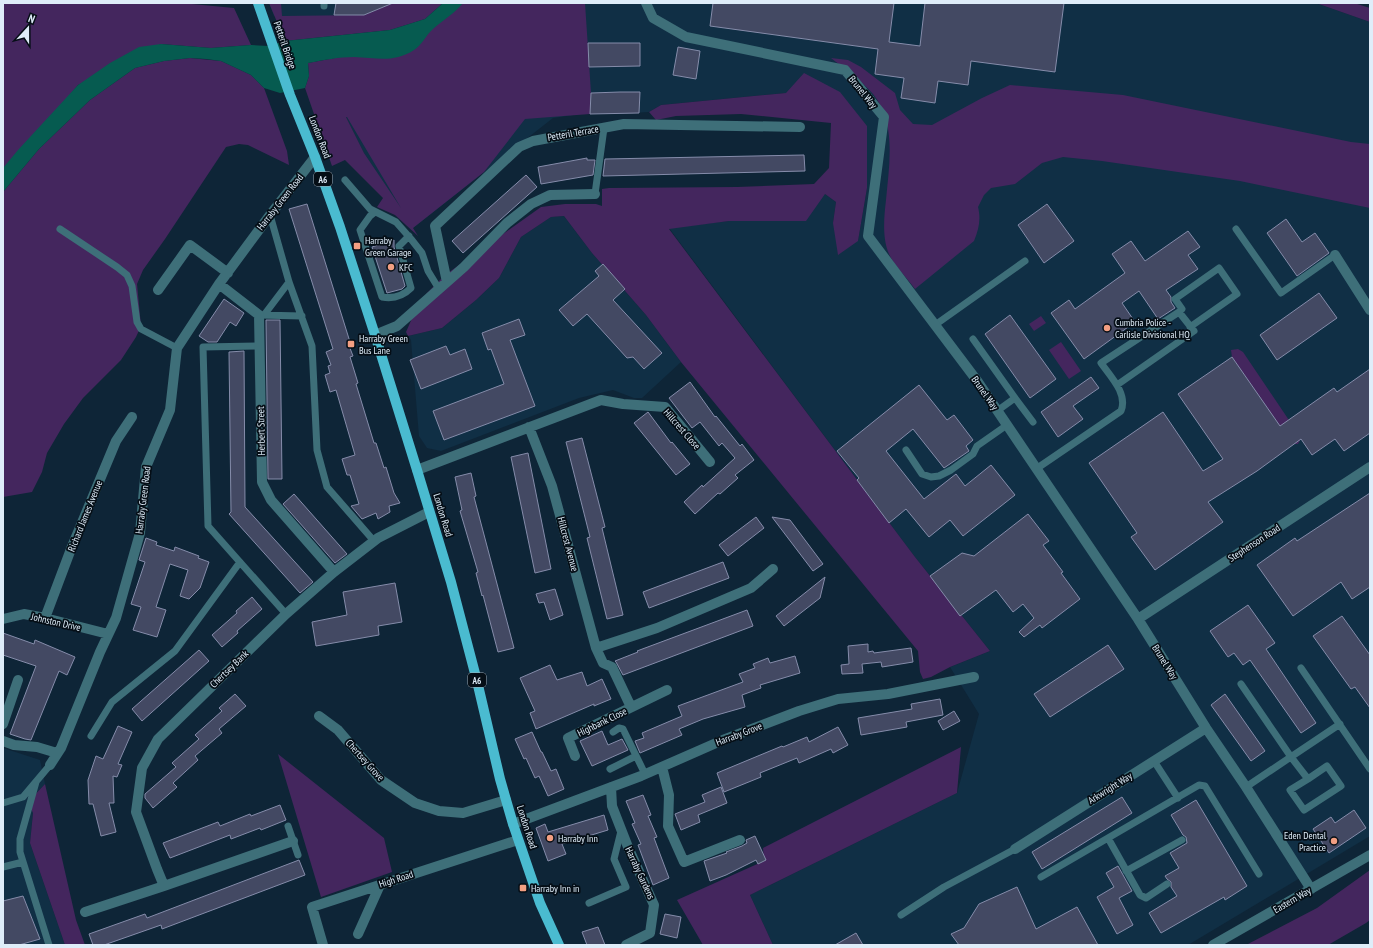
<svg xmlns="http://www.w3.org/2000/svg" width="1373" height="948" font-family="'PT Sans Narrow',sans-serif">
<rect width="100%" height="100%" fill="#0e2537"/>
<path fill="#102f45" d="M269 3H393L364 15 328 16H274Z
M503 3H1316L1370 22V836L1188 945H773L750 895 957 793 979 714 950 667 990 651 915 557 669 228 729 221 825 194 836 202 833 223 858 241 867 188V126L786 93 661 105 649 112 612 114 587 113 553 118 413 228 364 153 342 109Z
M564 216 592 253 646 315 681 362 642 398H634L613 390 579 398 441 451 427 448 419 436 411 340 408 336 442 328 476 300 499 278 521 237 551 217Z
M3 748 40 760 45 784 28 802 33 812 30 843 65 945H3Z"/>
<path fill="#44265e" fill-rule="evenodd" d="M3 3H191L192 4 234 8 251 45 211 48 161 44 78 85 3 176Z
M269 3H281L282 16 364 15 393 3H443L425 19 390 30 285 41Z
M455 3H585L591 93 590 114 525 119 484 172 413 228 418 236 395 215 377 207 383 198 345 160 332 166 305 88 309 76 308 63 409 44ZM346 117H347L401 208 364 153Z
M1316 3H1354L1370 8V22Z
M190 58 221 61 251 75 264 88 287 151 289 165 248 145 239 144 226 147 165 239 143 270 137 284 141 326 136 337 121 360 83 398 64 424 47 453 42 472 32 492 3 497V192L39 149 90 100 135 68 164 61Z
M831 58 848 60 861 67 895 93 900 110 913 124 932 125 982 98 1010 85 1123 95 1351 142 1370 144V208L1240 181 1102 161 1063 157 1042 163 1015 184 991 188 984 195 978 207C981 219 979 229 974 241L915 289C908 279 893 264 889 254 882 238 884 217 886 200 889 166 897 123 873 94 861 80 845 69 831 58Z
M804 73 840 92 867 126V188L858 241 838 255 833 223 836 202 825 194 806 221H729L669 229 915 557 990 651 950 667 931 677 923 679 920 672 918 651 681 362 646 315 592 253 564 216 551 217 521 237 499 278 476 300 442 328 408 336 406 332 417 307 427 293 445 275 541 207 565 204H596L602 206V189L609 188 737 187 814 184 829 168 831 123 741 114 676 116 656 120 649 112 661 105 786 93Z
M1041 316 1046 323 1034 331 1029 324Z
M1061 342 1081 371 1069 379 1049 350Z
M1238 349 1243 352 1301 438 1298 444H1292L1232 357 1231 350Z
M961 747 957 793 750 895 773 945H703L677 900 764 861 763 848Z
M278 754 384 838 392 872 321 897Z
M45 784 76 920 85 945H65L30 843 33 813 28 802Z
M1370 870V920L1366 923 1328 945H1246L1317 908Z"/>
<path fill="#065b50" d="M443 3H463C454 14 443 20 433 29 426 35 422 45 414 50 394 63 377 58 354 57 339 57 324 60 308 63L309 76 305 88 280 93 264 88 251 75 221 61 206 59 190 58 164 61 135 68 90 100 39 149 3 192V168L18 150 78 85 110 63 139 47 161 44 211 48 251 45 268 46 285 41 390 30 425 19Z"/>
<path fill="#434963" stroke="#858caa" d="M336 3H393L364 15H334Z
M713 3H894L889 42 920 46 925 3H1064L1055 72 971 61 968 85 938 81 935 103 901 98 904 78 875 74 878 49 710 26Z
M588 43H640V66L589 67Z
M678 47 700 51 696 79 673 75Z
M620 92H640L639 113 590 114 591 93Z
M804 155 805 171 603 176 605 159Z
M587 158V160H595L593 175 541 184 538 167Z
M526 175 537 187 463 253 452 241Z
M307 204 350 342 348 343 353 356 350 357 358 383 356 384 374 443H376L384 468 386 467 394 493 400 503 389 506 390 512 378 519 376 513 362 519 351 506 359 504 350 475H347L342 459 355 455 336 390 330 392 325 375 330 373 328 366 331 365 326 352 333 349 289 209Z
M1047 204 1074 241 1044 263 1018 225Z
M1286 219 1302 242 1315 233 1329 253 1297 276 1267 233Z
M1188 231 1200 247 1188 255 1198 269 1166 290 1171 297V302L1175 308 1158 319 1139 291 1122 303 1135 322 1084 359 1051 313 1069 300 1075 309 1125 273 1112 254 1131 241 1145 261Z
M394 240V247L405 286 402 289 387 293 372 247Z
M603 264 625 289 613 300 662 353 644 369 633 357 627 358 587 314 573 326 559 310 599 276 595 271Z
M1319 293 1337 318 1277 360 1260 335Z
M224 299 244 313 236 326 230 322 217 342H208L199 336Z
M1010 315 1056 379 1030 398 985 334Z
M519 319 525 335 510 340 535 406 444 440 433 411 504 384 491 349 488 350 482 333Z
M266 320H280L282 479H268Z
M446 346 450 355 465 349 472 369 421 389 410 360Z
M244 351 245 507 313 582 300 593 229 514 231 512 229 352Z
M1232 357 1280 426 1334 388 1337 392 1370 369V433L1344 451 1335 439 1312 455 1301 439 1257 471 1208 502 1223 522 1155 570 1131 537 1137 533 1089 463 1163 412 1203 471 1223 459 1178 394Z
M1091 377 1099 388 1073 406 1083 419 1058 437 1041 412Z
M690 382 715 417 716 416 740 446 742 444 754 460 735 475 738 478 720 494 718 493 695 514 684 502 702 485 703 487 735 458 722 443 719 446 700 422 692 428 669 398Z
M919 385 947 420 954 415 973 440 966 446 969 451 944 468 913 429 886 451 924 499 956 474 965 486 991 465 1015 495 963 536 950 520 929 537 906 509 889 523 857 480 859 478 837 451Z
M648 412 671 443 672 442 690 464 676 475 634 423Z
M582 438 605 527 602 528 623 615 607 619 587 538 590 537 566 442Z
M528 453 551 569 535 573 511 457Z
M471 473 476 496 474 497 514 648 498 652 483 595 482 596 476 573 478 572 460 511 462 510 455 477Z
M1370 493V587L1352 599 1341 582 1293 616 1257 565 1295 538 1297 541Z
M294 494 347 554 335 563 283 504Z
M1028 514 1049 541 1043 545 1063 572 1061 573 1080 599 1042 628 1040 625 1024 637 1019 632 1034 618 1023 604 1013 612 996 590 960 616 930 576 962 553 974 556Z
M756 517 764 528 728 556 719 545Z
M772 517 790 520 823 564 813 571Z
M146 538 157 542 156 545 174 551 175 547 199 556 198 558 209 562 200 588 189 599 180 596 188 570 170 564 156 607 166 610 157 637 133 630 141 607 131 604 145 562 139 560Z
M723 562 729 578 649 608 643 592Z
M825 577 820 598 784 626 776 616Z
M395 583 402 622 378 626 379 635 316 646 312 622 347 615 343 592Z
M555 589 563 615 550 620 544 602 539 603 536 594Z
M252 597 262 609 237 631 238 633 222 647 212 635 237 613 236 611Z
M1248 605 1275 643 1266 649 1316 723 1301 733 1250 660 1243 665 1234 653 1228 657 1210 631Z
M747 610 753 626 623 675 616 662 615 661 638 652 637 651Z
M1342 616 1370 655V708L1355 687 1351 689 1313 636Z
M3 633 34 644 35 640 75 657 67 675 59 671 31 740 25 739 10 734 36 666 3 655Z
M868 644V652L873 651 874 653 911 648 913 662 882 667 881 662 862 664 863 673 842 674 841 665 849 664 848 646Z
M1108 645 1124 669 1050 717 1034 694Z
M199 650 209 661 142 721 132 709Z
M795 656 800 673 760 685 761 688 742 695 745 707 703 719 679 729 682 735 640 753 635 741 644 738 642 733 682 716 678 706 743 682 739 674 755 668 753 664 768 658 770 663Z
M550 665 557 680 582 672 587 686 602 679 611 699 594 706V704L536 729 530 713 535 711 520 678Z
M235 694 246 706 219 729 222 733 195 756 198 760 173 783 177 787 153 808 145 798V794L176 767 172 763 199 739 195 735 222 711 219 708Z
M1225 694 1265 751 1251 761 1211 705Z
M940 699 943 715 906 722 907 727 861 735 858 718 912 709 911 704Z
M954 711 960 721 943 730 938 721Z
M118 726 132 732 118 764 122 765 117 777 113 776 114 803H109L116 832 101 836 93 804H89L88 780 96 756 103 759Z
M838 727 848 745 833 753 831 749 799 763 797 758 760 773 761 777 724 792 717 773 782 746 783 747 807 737 809 742Z
M602 731 608 745 622 739 628 750 592 766 580 741Z
M532 732 541 752H542L551 771 556 769 564 789 548 796 539 776 535 778 526 758 524 759 515 739Z
M721 787 727 803 698 815 700 822 681 830 675 814 705 802 702 795Z
M643 795 651 815 648 816 657 837 654 838 669 878 653 885 638 845 641 844 632 824 635 823 626 801Z
M1122 797 1132 813 1042 869 1032 852Z
M1196 800 1247 886 1225 900 1224 897 1161 933 1149 913 1177 896 1171 887V882L1167 879 1165 876 1179 868 1170 853 1187 843 1186 837 1183 835 1171 815Z
M280 805 286 820 261 830 260 828 231 839 230 835 170 858 163 843 218 822 220 826 250 814 251 816Z
M1354 810 1366 828 1329 853 1313 829 1331 817 1335 823Z
M604 815 608 830 562 844 566 854 548 861 536 828 545 824 548 832Z
M755 836 766 860 758 864 756 860 726 875 710 881 704 861 727 853 726 852 742 846 747 843 746 840Z
M299 860 305 875 162 929 161 925 104 945H93L89 934 145 914 147 918Z
M1118 866 1132 891 1119 898 1133 925 1117 934 1097 897 1114 887 1106 873Z
M1017 887 1036 929 1077 907 1098 945H959L951 934 964 928 979 904Z
M23 896 40 939 19 945H3V901Z
M665 914 681 917 677 938 660 934Z
M598 927 605 945H587L582 932Z
M856 933 863 945H835Z"/>
<g fill="none" stroke-linecap="round" stroke-linejoin="round">
<path stroke="#3e6f79" stroke-width="7" d="M324 6V3
M345 180 370 209 396 222 411 239 422 253 428 271 439 289
M595 194 604 128
M375 212 370 216 360 230 382 297C393 299 403 296 411 288L399 246 409 236
M270 215 289 282 312 346 317 450 327 487 374 541
M60 229 117 267 127 275 132 286 137 322 141 329 177 348
M1236 229 1281 293 1335 255
M1179 312 1182 309 1175 299 1219 268 1237 294 1190 327
M259 315 302 316
M264 315 289 282
M935 325 1025 261
M973 339 1015 398 997 411
M260 346 203 347 208 526 286 614
M1015 398 1033 422
M906 450 922 474 931 477 939 476 951 470 973 454 977 446 1007 425
M1036 469 1121 411C1128 394 1111 377 1101 363L1179 312 1194 331 1117 385
M1301 668 1370 769
M1241 684 1291 757 1308 779 1327 766 1341 786 1304 810 1290 790 1308 779
M613 732 619 728 623 729 645 774
M91 736 112 702 175 651 240 562
M1154 761 1178 798
M610 769 636 756
M36 782 20 839V852L49 945
M1246 787 1340 724
M3 803 23 797 50 765
M288 826 298 855
M1108 838 1140 895 1146 898 1167 884
M3 867 23 862
M1126 871 1182 840
M1041 877 1199 785 1205 786 1259 874
M589 903 626 887 614 859 621 831
M901 915 944 887 1015 849"/>
<path stroke="#3e6f79" stroke-width="10" d="M646 3 653 18 686 37 845 70 884 117 868 236 978 382 1138 619 1206 728 1246 787 1311 889
M1335 255 1370 310
M447 282 464 267 507 223 531 204 550 195 595 194
M219 284 259 315 262 482 271 500 334 572
M158 290 190 245 228 273
M375 335 397 326 447 282 435 226 519 147 533 141 624 124 800 127
M529 427 552 486 596 648 603 663 612 667 631 707
M417 470 601 400 623 404 665 407 710 462
M45 618 71 549 116 441 132 417
M3 619 24 614 45 618 108 634
M1138 619 1370 467
M596 648 657 628 751 588 773 569
M319 716 338 730 381 780 415 803 439 811 463 813 506 800
M3 724 18 680
M3 741 14 745 37 747 57 753
M575 756 568 738 667 690
M50 765 61 748 100 652 116 618 140 533 146 467 170 410 177 348 219 284 270 215 315 157
M662 767 669 795 668 826 684 862 740 840
M611 787 612 806 628 847 654 905 650 933 626 945
M513 824 641 776 723 740 799 711 838 699 888 694 974 677
M1015 849 1206 728
M164 886 157 869 136 812 142 768 158 739 286 614 334 572 378 538 429 512
M85 912 164 886 293 841
M358 934 380 885
M323 945 312 907 518 840"/>
<path stroke="#3e6f79" stroke-width="10" d="M1213 945 1370 855"/>
<path stroke="#4abbd0" stroke-width="10" d="M258 3 290 95 315 157 340 227 375 335 417 470 451 582 477 681 500 779 513 824 540 903 559 945"/>
</g>
<g fill="#f39f82" stroke="#050e16" stroke-width="1.5">
<rect x="353" y="242" width="8" height="8" rx="2"/>
<circle cx="391" cy="267" r="4"/>
<circle cx="1107" cy="328" r="4"/>
<rect x="347" y="340" width="8" height="8" rx="2"/>
<circle cx="550" cy="838" r="4"/>
<circle cx="1334" cy="841" r="4"/>
<rect x="519" y="884" width="8" height="8" rx="2"/>
</g>
<g text-anchor="middle" dominant-baseline="central" stroke-width="3.5" stroke-linejoin="round" paint-order="stroke">
<g fill="#050e16" stroke="#9eaab5" stroke-width="1">
<rect x="314" y="172" width="18" height="14" rx="3"/>
<rect x="468" y="673" width="18" height="14" rx="3"/>
</g>
<g font-size="9" font-weight="bold" fill="#dfedf9">
<text x="323" y="179">A6</text>
<text x="477" y="680">A6</text>
</g>
<g font-size="10" fill="#dfedf9" stroke="#050e16">
<text transform="translate(285 45) rotate(71)">Petteril Bridge</text>
<text transform="translate(863 92) rotate(51)">Brunel Way</text>
<text transform="translate(573 133) rotate(-10)">Petteril Terrace</text>
<text transform="translate(320 137) rotate(69)">London Road</text>
<text transform="translate(280 202) rotate(-52)">Harraby Green Road</text>
<text transform="translate(985 393) rotate(55)">Brunel Way</text>
<text transform="translate(682 429) rotate(49)">Hillcrest Close</text>
<text transform="translate(261 431) rotate(-91)">Herbert Street</text>
<text transform="translate(143 500) rotate(-83)">Harraby Green Road</text>
<text transform="translate(443 515) rotate(73)">London Road</text>
<text transform="translate(85 516) rotate(-68)">Richard James Avenue</text>
<text transform="translate(1254 543) rotate(-33)">Stephenson Road</text>
<text transform="translate(568 544) rotate(75)">Hillcrest Avenue</text>
<text transform="translate(56 622) rotate(13)">Johnston Drive</text>
<text transform="translate(1165 662) rotate(58)">Brunel Way</text>
<text transform="translate(229 669) rotate(-44)">Chertsey Bank</text>
<text transform="translate(602 722) rotate(-26)">Highbank Close</text>
<text transform="translate(739 734) rotate(-21)">Harraby Grove</text>
<text transform="translate(365 760) rotate(48)">Chertsey Grove</text>
<text transform="translate(1110 788) rotate(-32)">Arkwright Way</text>
<text transform="translate(527 827) rotate(72)">London Road</text>
<text transform="translate(640 873) rotate(65)">Harraby Gardens</text>
<text transform="translate(396 879) rotate(-18)">High Road</text>
<text transform="translate(1292 900) rotate(-30)">Eastern Way</text>
</g>
<g font-size="10" fill="#dfedf9" stroke="#050e16" text-anchor="start">
<text x="365" y="240">Harraby<tspan x="365" dy="12">Green Garage</tspan></text>
<text x="399" y="267">KFC</text>
<text x="1115" y="322">Cumbria Police -<tspan x="1115" dy="12">Carlisle Divisional HQ</tspan></text>
<text x="359" y="338">Harraby Green<tspan x="359" dy="12">Bus Lane</tspan></text>
<text x="1326" y="835" text-anchor="end">Eden Dental<tspan x="1326" dy="12">Practice</tspan></text>
<text x="558" y="838">Harraby Inn</text>
<text x="531" y="888">Harraby Inn in</text>
</g>
</g>
<rect width="1373" height="948" fill="none" stroke="#dfedf9" stroke-width="8"/>
<g transform="translate(28 28) rotate(21)" stroke="#050e16" stroke-width="3" paint-order="stroke">
<path d="M0-3L7 15L0 10L-7 15Z" fill="#dfedf9"/>
<text y="-6" font-size="11" font-weight="bold" text-anchor="middle" fill="#dfedf9">N</text>
</g>
</svg>
